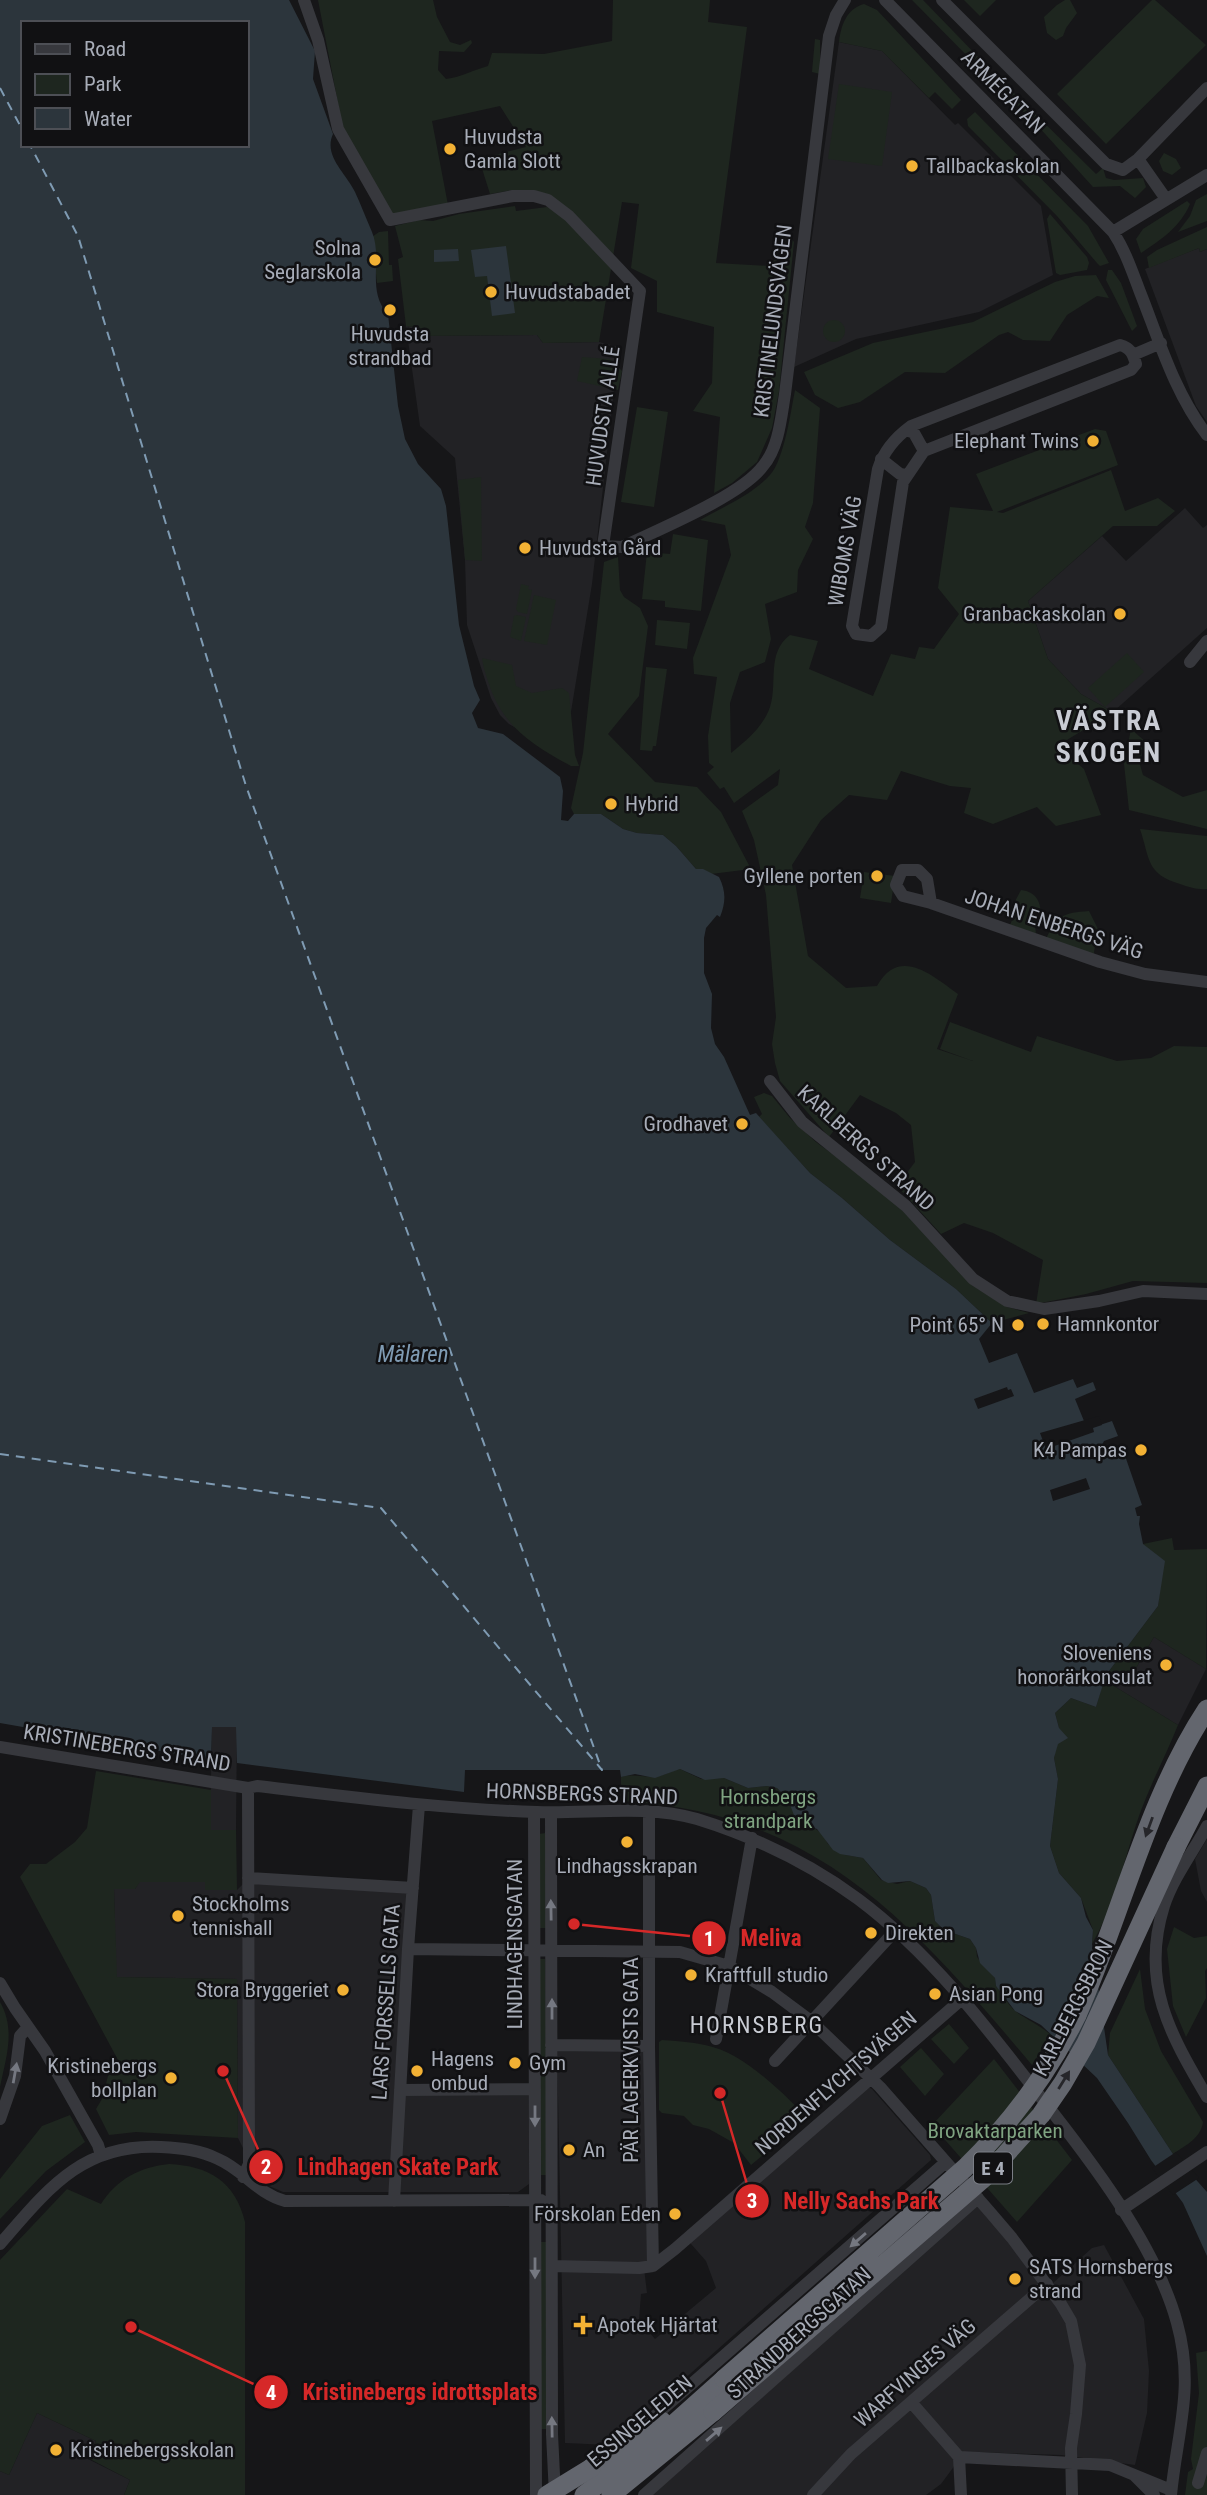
<svg xmlns="http://www.w3.org/2000/svg" width="1207" height="2495" font-family="'Roboto Condensed',sans-serif">
<rect width="100%" height="100%" fill="#161618"/>
<path fill="#222225" d="M839 42 882 51 955 125 958 123 1041 206 1053 275 979 312 856 339 794 367Z
M1199 248 1200 252 1207 249V422L1196 406 1145 269Z
M406 326 413 327 421 336 537 335 543 343 599 342 619 347 592 584 566 742 525 733 509 724 500 715 491 698 467 625 465 560 455 458 420 426Z
M1185 508 1203 528 1207 525V628L1113 712 1081 694 1048 659 1028 601 1102 536 1126 561Z
M1154 1637 1206 1669 1178 1725 1104 1680 1109 1671 1129 1680Z
M212 1727H237L236 1830 210 1831Z
M1207 1839V1902L1201 1891 1195 1859Z
M248 1879 413 1888 399 2091H530L529 2184 518 2192H283L260 2182 238 2138 237 1979 116 1977 114 1889H135L139 1882H205L237 1890Z
M557 2046 648 2047 652 2263 644 2268 647 2293 641 2294 639 2320 655 2339 716 2288 706 2261 684 2236 862 2083 872 2089 930 2155 931 2160 610 2445 565 2443Z
M980 2204 1053 2283 1092 2248 1104 2245 1144 2319 1149 2371 1147 2413 1135 2465 1061 2455 976 2452 958 2461 941 2484 926 2495H652Z
M37 2413 96 2441 88 2459 130 2480 124 2495H0V2471L9 2475Z"/>
<path fill="#1e261f" d="M318 0H433L437 17 450 42 460 45 471 40 472 43 464 52 439 51 438 70 446 79C462 77 473 70 488 66L492 53 544 54 612 41 613 0H710L708 22 747 27 716 263 769 266 781 253 784 240 791 238 794 242 779 391 772 428 757 462 732 483 714 493 720 417 693 411 712 383 714 327 657 312V281L631 268 639 204 622 202 599 342 543 343 537 335 421 336 413 327 406 326 398 259 403 257 395 226 419 220 433 221 459 214 515 206 516 211 547 207 572 217 513 190 490 194 479 159 526 147 500 106 432 121 448 205 391 216 343 129Z
M912 0H923L983 62 986 67 982 71Z
M964 0H996L980 16Z
M1065 0H1070L1077 13 1066 28 1063 36 1056 40 1047 33 1044 17 1057 5Z
M1152 0H1155L1206 45 1106 144 1057 94Z
M864 4 877 10 961 100 952 109 935 92 929 98 882 51 839 42C841 26 846 9 864 4Z
M815 39 820 40V74L812 72Z
M839 84 892 92 882 166 828 159Z
M1007 86 1096 174 1103 168 1106 178 1114 180 1143 178 1146 187 1135 198 1120 186 1093 187 1037 125 1003 92Z
M975 112 1088 226 1109 263 1100 266 1097 263 1057 216 968 126 967 119Z
M1164 153 1176 159 1181 168 1172 175 1163 171 1159 161Z
M1207 194V221L1178 232 1190 216 1196 200Z
M1187 201 1190 204C1180 227 1162 239 1141 253L1136 239 1143 229Z
M1050 214 1087 257 1089 263 1087 270 1060 275 1056 273 1047 219Z
M1207 227V249L1200 252 1199 248 1149 268 1147 257 1157 250Z
M388 231 389 265H392L393 281 377 283 372 237 379 232Z
M1108 270H1112L1121 283 1137 326 1132 331 1106 280Z
M1096 275 1109 298 1097 296 1067 315 1050 341 1023 340 1008 332 999 335 945 373 905 372 860 402 838 408 815 395 804 372 873 343 973 322 1055 282 1075 276Z
M823 331a11 11 0 1 1 22 0a11 11 0 1 1-22 0Z
M582 357 610 359 622 371 618 390 577 381Z
M795 390 820 408 813 503 805 527 813 539 798 570 797 592 765 604 771 639 765 662 740 672 730 703 731 753C747 740 763 727 770 707 778 683 766 653 790 635L818 641 809 669 873 696 891 654 915 659 919 647 934 649 959 614 938 588 950 507 993 511 976 474 1095 429 1106 431 1118 465 997 512 1003 513 1111 470 1125 511 1158 498 1175 511 1157 526H1113L1028 601 1048 659 1081 694 1113 712 1057 746 1084 769 1101 815 1056 826 1037 807 993 824 964 813 971 788 950 786 901 771 887 800 849 795 821 820 792 865 808 956 846 988 877 986C899 946 932 975 958 994L937 1049 973 1061 940 1049 950 1022 1031 1052 1037 1036 1117 1061 1151 1058 1174 1046 1207 1047V1283L1133 1281 1086 1294 1036 1304 1043 1260 993 1233 964 1223 941 1234 897 1186 915 1162 911 1125 896 1113 860 1095 829 1137 780 1081 775 1063 772 1044 776 1017 766 895 754 840 742 811 778 785 780 769 734 803 724 787 720 789 707 773 714 767 709 763 708 736 717 677 694 674 693 658 731 555 725 525 700 520C723 507 752 495 770 475 784 460 791 411 795 390Z
M637 407 668 412 654 507 621 502Z
M481 477 482 561 465 560 458 480Z
M673 534 708 540 701 611 665 607V601L642 599 647 552 670 554Z
M618 557 620 590 624 597 640 608 648 626 639 696 608 734 655 782 697 787 721 812 751 869 711 874 696 869 676 846 663 835 637 833 623 829 601 814H574L571 808 583 753 604 562Z
M521 584 529 586 528 589 532 590 527 614 518 612 516 609Z
M534 595 556 600 547 645 524 641Z
M517 615 526 617 521 641 510 637 514 616Z
M657 620 690 623 687 649 655 645Z
M1127 653 1144 672 1105 707 1088 688Z
M482 658 512 665 516 686 532 693 562 688 569 693 575 755 579 766H571C533 745 503 727 489 684 486 675 483 667 482 658Z
M646 667 667 669 656 746H653L652 751 640 750Z
M1131 729 1147 743 1139 761 1143 775 1183 797 1207 790V829L1129 810 1124 764Z
M1140 829 1207 836V889C1197 890 1189 887 1180 884 1146 874 1150 859 1140 829Z
M864 872 895 876 891 903 860 898Z
M1021 890C1037 892 1041 902 1041 917L1035 923 1036 935 1010 925 1016 911 1013 905Z
M1089 911 1098 929 1093 958 1046 939C1057 915 1063 913 1089 911Z
M764 1093 772 1096 790 1118 816 1142 889 1196 973 1286 1007 1307 1029 1313 992 1323 956 1289 890 1240 842 1198 810 1173 759 1117 762 1114 754 1097Z
M1172 1538 1174 1550 1207 1549 1206 1669 1154 1637 1129 1680 1109 1671 1158 1606 1160 1589 1143 1544Z
M1104 1680 1178 1725C1166 1755 1150 1785 1139 1816 1124 1859 1115 1905 1092 1944L1093 1930 1081 1898 1059 1873 1050 1846 1058 1779 1054 1758 1059 1728 1055 1713 1071 1698 1096 1707Z
M680 1769 701 1779 724 1778 748 1788 767 1786 777 1788 812 1827 822 1833 828 1844 846 1855 863 1858 881 1880 897 1884 910 1881 926 1888 931 1895 935 1921 944 1930 970 1939 976 1948 977 1957 995 1978 996 1986C1003 1993 1006 2002 1013 2009 1024 2019 1039 2024 1051 2035L1032 2065C914 1925 818 1811 621 1801V1777C634 1773 644 1778 657 1776 665 1776 671 1770 680 1769Z
M96 1771 211 1790V1830H236L237 1890H205V1882H140L135 1889H114L117 1977 237 1979 238 2138 136 2132 109 2135 96 2109 102 2099 108 2076 118 2060 20 1877 30 1864H46L75 1842 87 1828Z
M546 1833 547 1928H538V1834Z
M1174 1927 1194 1938 1207 1936V1968L1205 1971 1206 1998 1186 2037 1173 2006 1167 1949Z
M540 1959H545L547 2058H539Z
M1140 1969 1145 2009 1161 2051 1203 2122C1201 2138 1186 2145 1173 2154L1108 2055 1110 2033Z
M0 2002C16 2030 6 2057 0 2087Z
M949 2024 969 2048 954 2064 931 2039Z
M662 2040C676 2041 691 2042 705 2045 742 2052 777 2088 803 2113V2122L751 2165 734 2143 709 2129 693 2125 684 2116 662 2113 659 2110V2042Z
M921 2048 944 2074 925 2096 900 2067Z
M994 2059 1072 2160 1017 2222 932 2125Z
M538 2066H547V2175H539Z
M70 2115 85 2142 46 2171 0 2219V2179L42 2126Z
M169 2164C209 2166 235 2181 245 2222V2495H124L130 2480 88 2458 96 2441 37 2413 9 2475 0 2471V2260L67 2189 101 2204C117 2179 140 2167 169 2164Z
M539 2242H547L548 2429H539Z
M1207 2351V2495H1185L1188 2472 1193 2469 1191 2459 1199 2393 1196 2353Z"/>
<path fill="#2c353c" fill-rule="evenodd" d="M0 0H289L315 51 313 79 333 134C323 156 346 173 355 192 361 205 366 218 372 232 383 258 366 292 388 314L398 406 405 439 418 464 441 489 446 506 459 625 474 686 480 700 472 713 478 728 503 734 560 777 563 791 561 820 568 821 574 814H601L623 829 637 833 663 835 676 846 696 869H703L719 877C726 891 726 902 720 917L717 915 706 928 704 938V973L712 994 711 1028 715 1044 724 1057 750 1115 756 1113 810 1173 842 1198 890 1240 956 1289 992 1323 979 1339 989 1363 1017 1353 1034 1393 1073 1379 1077 1388 1093 1382 1096 1390 1075 1399 1084 1421 1097 1418 1100 1425 1112 1421 1118 1436 1104 1441 1102 1445 1103 1450 1108 1452 1122 1447 1142 1505 1135 1508 1137 1516H1140L1139 1524 1143 1544 1165 1561 1158 1606 1106 1675 1096 1707 1071 1698 1055 1713 1059 1728 1068 1738 1058 1744 1054 1758 1058 1779 1050 1846 1059 1873 1081 1898 1086 1917 1093 1930 1092 1944 1108 2055 1173 2154 1207 2192V2256L1183 2203 1151 2160 1128 2123 1097 2078 1041 2025 1015 2011 996 1986 995 1978 980 1963 976 1948 970 1939 944 1930 935 1921 931 1895 926 1888 910 1881 888 1883 882 1880 863 1858 840 1854 833 1850 817 1829 803 1824 795 1818 788 1799 777 1788 767 1786 748 1788 724 1778 705 1780 680 1769 655 1778 635 1774 621 1777 620 1770H465L464 1792 237 1763 236 1727H212L211 1760 0 1723ZM23 23H247V145H23Z
M506 246 515 313 492 316 487 276 475 277 471 250Z
M458 249 459 261 434 262V250Z"/>
<path fill="#161618" d="M1007 1387 1008 1390 1011 1389 1014 1396 978 1409 974 1399Z
M1099 1416 1102 1425 1093 1428 1094 1432 1046 1449 1040 1433Z
M1086 1478 1090 1489 1053 1501 1050 1490Z
M1176 2152 1199 2178 1173 2195 1152 2168Z"/>
<g fill="none" stroke-linecap="round" stroke-linejoin="round">
<path stroke="#7f9bb3" stroke-width="2" stroke-dasharray="9 7" stroke-linecap="butt" d="M0 88 23 131
M0 1454 381 1508 602 1770 246 786 78 236 30 145"/>
<path stroke="#37383d" stroke-width="12" d="M304 0 318 40 338 129 390 220 513 196H534L548 200 569 216 640 291 603 546 622 547C657 530 741 496 763 466 779 447 781 418 785 394L829 36 836 15 845 0
M885 0 1113 232C1125 250 1132 271 1140 292 1159 340 1175 394 1207 435
M942 0 1106 164 1123 170 1138 159 1207 88
M1138 159 1166 199
M1113 232 1207 175
M1120 345C1131 348 1133 354 1136 364L1131 370 924 451 903 482 881 627 871 636 856 634 852 626 878 469C884 450 896 437 911 426Z
M1133 355 1161 343
M906 430 914 433 924 451
M881 459 900 474 906 475
M1190 662 1207 641
M931 903 927 879 918 870H902L896 885 903 896 931 903 1100 962 1145 974 1207 982
M770 1081 802 1122 906 1206 973 1279 1007 1301 1044 1309 1099 1301 1143 1291 1207 1294
M0 1747 248 1788 257 1786C350 1797 443 1809 537 1812 589 1814 645 1804 697 1819 755 1837 809 1863 858 1899 929 1952 985 2025 1039 2095 1089 2158 1156 2245 1177 2323 1195 2388 1177 2432 1171 2495
M534 1812 536 2495
M649 1812V2046L653 2266
M551 1813 552 2434 555 2495
M1207 1826C1193 1852 1173 1878 1164 1906 1140 1982 1170 2034 1207 2097
M248 1878 413 1888
M408 1949 680 1952 729 1966 772 1992 811 2021 880 2087 989 2211 1012 2238 1061 2304 1071 2321 1080 2365 1076 2414 1071 2448 1072 2495
M0 1983 15 2008 45 2051 98 2145 101 2155
M716 2039 752 1838
M551 2045 649 2046
M775 2061 895 1931
M400 2090 535 2089
M0 2119 15 2076 20 2036 28 2027
M243 2177 249 2164 248 1788
M394 2201 408 1949 419 1805
M1121 2210 1207 2152
M0 2244C47 2190 82 2143 161 2147 181 2148 200 2150 218 2159 244 2170 256 2193 285 2201L541 2200
M552 2266 639 2268 653 2266 675 2249 962 1999
M911 2402 959 2457 961 2495
M648 2422 946 2162
M959 2457 1110 2465 1171 2490
M1134 2475 1154 2495
M1198 2483 1207 2453
M644 2495 978 2198
M813 2495 851 2454 1047 2284"/>
<path stroke="#63666e" stroke-width="19" d="M1176 1847 1207 1786
M1077 2015C1121 1916 1147 1800 1207 1709
M591 2468 662 2421
M584 2495 658 2438 724 2379
M611 2495 713 2412"/>
<path stroke="#63666e" stroke-width="19" d="M724 2379 965 2168C1011 2123 1048 2074 1077 2015
M713 2412 985 2177 1041 2115 1063 2083 1086 2043 1176 1847
M547 2495 591 2468"/>
</g>
<defs><path id="oneway-solid" d="M-6-.8H1V-3.2L6.5 0L1 3.2V.8H-6Z" transform="scale(1.75)"/></defs>
<g fill="#26262a">
<use href="#oneway-solid" transform="translate(1149 1827) rotate(110)"/>
<use href="#oneway-solid" transform="translate(1064 2080) rotate(-58)"/>
</g>
<g fill="#757881">
<use href="#oneway-solid" transform="translate(551 1910) rotate(-91)"/>
<use href="#oneway-solid" transform="translate(552 2009) rotate(-90)"/>
<use href="#oneway-solid" transform="translate(15 2073) rotate(-80)"/>
<use href="#oneway-solid" transform="translate(535 2116) rotate(90)"/>
<use href="#oneway-solid" transform="translate(858 2240) rotate(139)"/>
<use href="#oneway-solid" transform="translate(535 2268) rotate(90)"/>
<use href="#oneway-solid" transform="translate(552 2427) rotate(-91)"/>
<use href="#oneway-solid" transform="translate(714 2434) rotate(-41)"/>
</g>
<g fill="#f2b134" stroke="#111113" stroke-width="2.5">
<circle cx="450" cy="149" r="7"/>
<circle cx="912" cy="166" r="7"/>
<circle cx="375" cy="260" r="7"/>
<circle cx="491" cy="292" r="7"/>
<circle cx="390" cy="310" r="7"/>
<circle cx="1093" cy="441" r="7"/>
<circle cx="525" cy="548" r="7"/>
<circle cx="1120" cy="614" r="7"/>
<circle cx="611" cy="804" r="7"/>
<circle cx="877" cy="876" r="7"/>
<circle cx="742" cy="1124" r="7"/>
<circle cx="1043" cy="1324" r="7"/>
<circle cx="1018" cy="1325" r="7"/>
<circle cx="1141" cy="1450" r="7"/>
<circle cx="1166" cy="1665" r="7"/>
<circle cx="627" cy="1842" r="7"/>
<circle cx="178" cy="1916" r="7"/>
<circle cx="871" cy="1933" r="7"/>
<circle cx="691" cy="1975" r="7"/>
<circle cx="343" cy="1990" r="7"/>
<circle cx="935" cy="1994" r="7"/>
<circle cx="515" cy="2063" r="7"/>
<circle cx="417" cy="2071" r="7"/>
<circle cx="171" cy="2078" r="7"/>
<circle cx="569" cy="2150" r="7"/>
<circle cx="675" cy="2214" r="7"/>
<circle cx="1015" cy="2279" r="7"/>
<path d="M579.5 2314.5h7v7h7v7h-7v7h-7v-7h-7v-7h7z"/>
<circle cx="56" cy="2450" r="7"/>
</g>
<g text-anchor="middle" dominant-baseline="central" stroke-width="5" stroke-linejoin="round" paint-order="stroke">
<rect fill="#111113" stroke="#7b7e86" stroke-width="2" x="974" y="2152.5" width="38" height="31" rx="5"/>
<g font-size="19" font-weight="bold" fill="#a8adb8">
<text x="993" y="2168">E 4</text>
</g>
<g font-size="21" fill="#a8adb8" stroke="#111113">
<text transform="translate(1003 92) rotate(45)">ARMÉGATAN</text>
<text transform="translate(773 321) rotate(-83)">KRISTINELUNDSVÄGEN</text>
<text transform="translate(603 416) rotate(-82)">HUVUDSTA ALLÉ</text>
<text transform="translate(845 551) rotate(-80)">WIBOMS VÄG</text>
<text transform="translate(1054 924) rotate(18)">JOHAN ENBERGS VÄG</text>
<text transform="translate(866 1148) rotate(42)">KARLBERGS STRAND</text>
<text transform="translate(127 1748) rotate(9)">KRISTINEBERGS STRAND</text>
<text transform="translate(582 1794) rotate(2)">HORNSBERGS STRAND</text>
<text transform="translate(515 1944) rotate(-90)">LINDHAGENSGATAN</text>
<text transform="translate(386 2002) rotate(-86)">LARS FORSSELLS GATA</text>
<text transform="translate(1073 2008) rotate(-63)">KARLBERGSBRON</text>
<text transform="translate(631 2060) rotate(-90)">PÄR LAGERKVISTS GATA</text>
<text transform="translate(836 2083) rotate(-41)">NORDENFLYCHTSVÄGEN</text>
<text transform="translate(799 2333) rotate(-42)">STRANDBERGSGATAN</text>
<text transform="translate(915 2373) rotate(-41)">WARFVINGES VÄG</text>
<text transform="translate(640 2421) rotate(-40)">ESSINGELEDEN</text>
</g>
<g font-size="21" fill="#a8adb8" stroke="#111113" text-anchor="start">
<text x="464" y="137">Huvudsta<tspan x="464" dy="24">Gamla Slott</tspan></text>
<text x="926" y="166">Tallbackaskolan</text>
<text x="361" y="248" text-anchor="end">Solna<tspan x="361" dy="24">Seglarskola</tspan></text>
<text x="505" y="292">Huvudstabadet</text>
<text x="390" y="334" text-anchor="middle">Huvudsta<tspan x="390" dy="24">strandbad</tspan></text>
<text x="1079" y="441" text-anchor="end">Elephant Twins</text>
<text x="539" y="548">Huvudsta Gård</text>
<text x="1106" y="614" text-anchor="end">Granbackaskolan</text>
<text x="625" y="804">Hybrid</text>
<text x="863" y="876" text-anchor="end">Gyllene porten</text>
<text x="728" y="1124" text-anchor="end">Grodhavet</text>
<text x="1057" y="1324">Hamnkontor</text>
<text x="1004" y="1325" text-anchor="end">Point 65° N</text>
<text x="1127" y="1450" text-anchor="end">K4 Pampas</text>
<text x="1152" y="1653" text-anchor="end">Sloveniens<tspan x="1152" dy="24">honorärkonsulat</tspan></text>
<text x="627" y="1866" text-anchor="middle">Lindhagsskrapan</text>
<text x="192" y="1904">Stockholms<tspan x="192" dy="24">tennishall</tspan></text>
<text x="885" y="1933">Direkten</text>
<text x="705" y="1975">Kraftfull studio</text>
<text x="329" y="1990" text-anchor="end">Stora Bryggeriet</text>
<text x="949" y="1994">Asian Pong</text>
<text x="431" y="2059">Hagens<tspan x="431" dy="24">ombud</tspan></text>
<text x="529" y="2063">Gym</text>
<text x="157" y="2066" text-anchor="end">Kristinebergs<tspan x="157" dy="24">bollplan</tspan></text>
<text x="583" y="2150">An</text>
<text x="661" y="2214" text-anchor="end">Förskolan Eden</text>
<text x="1029" y="2267">SATS Hornsbergs<tspan x="1029" dy="24">strand</tspan></text>
<text x="597" y="2325">Apotek Hjärtat</text>
<text x="70" y="2450">Kristinebergsskolan</text>
</g>
<g font-size="21" fill="#7fa381" stroke="#111113">
<text x="768" y="1797">Hornsbergs<tspan x="768" dy="24">strandpark</tspan></text>
<text x="995" y="2131">Brovaktarparken</text>
</g>
<g font-size="23" font-style="italic" fill="#7f9bb3" stroke="#111113">
<text x="413" y="1354">Mälaren</text>
</g>
<g font-size="23" letter-spacing="2" fill="#c9ccd4" stroke="#111113">
<text x="757" y="2025">HORNSBERG</text>
</g>
<g font-size="28" font-weight="bold" letter-spacing="2" fill="#c9ccd4" stroke="#111113">
<text x="1109" y="720">VÄSTRA<tspan x="1109" dy="32">SKOGEN</tspan></text>
</g>
</g>
<path fill="none" stroke="#d62828" stroke-width="2.5" d="M574 1924L709 1938M223 2071L266 2167M720 2093L752 2201M131 2327L271 2392"/>
<g fill="#d62828" stroke="#111113" stroke-width="2.5">
<circle cx="574" cy="1924" r="7"/>
<circle cx="223" cy="2071" r="7"/>
<circle cx="720" cy="2093" r="7"/>
<circle cx="131" cy="2327" r="7"/>
<circle cx="709" cy="1938" r="18"/>
<circle cx="266" cy="2167" r="18"/>
<circle cx="752" cy="2201" r="18"/>
<circle cx="271" cy="2392" r="18"/>
</g>
<g font-size="21" text-anchor="middle" font-weight="bold" fill="#fff">
<text x="709" y="1946">1</text>
<text x="266" y="2174">2</text>
<text x="752" y="2208">3</text>
<text x="271" y="2400">4</text>
</g>
<g font-size="23" text-anchor="middle" font-weight="bold" fill="#d62828" stroke="#111113" stroke-width="5" stroke-linejoin="round" paint-order="stroke">
<text x="771" y="1946">Meliva</text>
<text x="398" y="2175">Lindhagen Skate Park</text>
<text x="861" y="2209">Nelly Sachs Park</text>
<text x="420" y="2400">Kristinebergs idrottsplats</text>
</g>
<rect x="21" y="21" width="228" height="126" fill="#111113" stroke="#4d4f55" stroke-width="2"/>
<rect x="35" y="44" width="35" height="10" fill="#37383d" stroke="#4d4f55" stroke-width="2"/>
<text x="84" y="56" font-size="21" fill="#a8adb8">Road</text>
<rect x="35" y="74" width="35" height="21" fill="#1e261f" stroke="#4d4f55" stroke-width="2"/>
<text x="84" y="91" font-size="21" fill="#a8adb8">Park</text>
<rect x="35" y="108" width="35" height="21" fill="#2c353c" stroke="#4d4f55" stroke-width="2"/>
<text x="84" y="126" font-size="21" fill="#a8adb8">Water</text>
</svg>
